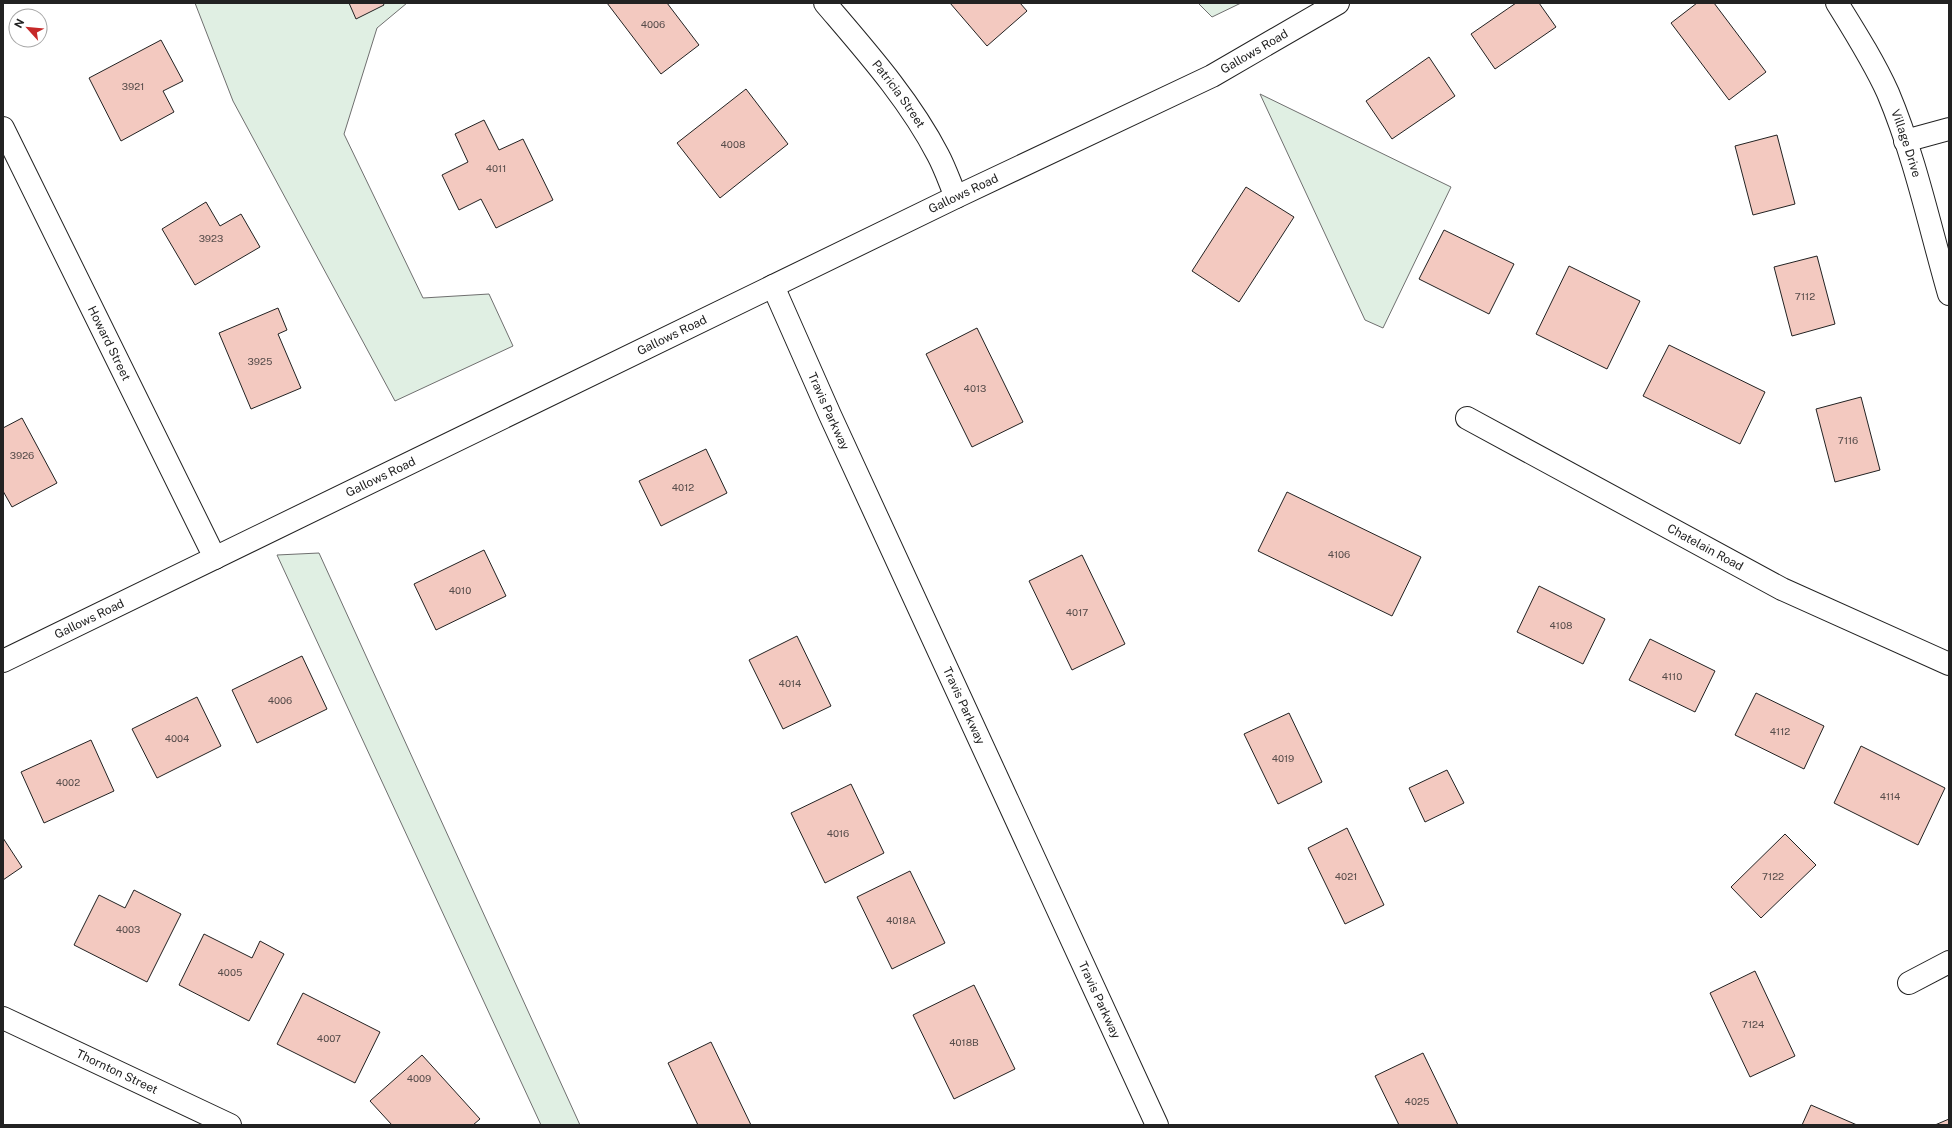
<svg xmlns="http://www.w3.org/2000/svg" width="1952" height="1128" font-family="'Public Sans',sans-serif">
<rect width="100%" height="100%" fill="#fff"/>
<path fill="#e0efe3" stroke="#6f6f6f" d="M195 3H407L377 28 344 134 423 298 489 294 513 346 395 401 233 101Z
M1198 3H1241L1212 17Z
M1260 94 1451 187 1383 328 1365 320Z
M319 553 580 1125H541L277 555Z"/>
<path fill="#f3c9c0" stroke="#222" d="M349 3H383L384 5 356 19Z
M607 3H667L699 45 661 74Z
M950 3H1020L1027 11 987 46Z
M1516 3H1539L1556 27 1495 69 1471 34Z
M1697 3H1714L1766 72 1729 100 1671 23Z
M161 40 183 81 163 91 174 112 121 141 89 78Z
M1429 57 1455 96 1392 139 1366 101Z
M746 89 788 144 720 198 677 143Z
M484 120 499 150 523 139 553 200 496 228 481 199 459 210 442 175 468 162 455 134Z
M1777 135 1795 204 1753 215 1735 146Z
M1246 187 1294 217 1239 302 1192 271Z
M206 202 220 226 241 214 260 247 195 285 162 229Z
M1444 230 1514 264 1489 314 1419 279Z
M1817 256 1835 324 1792 336 1774 267Z
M1569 266 1640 301 1607 369 1536 334Z
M278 308 287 330 278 334 301 388 251 409 219 333Z
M977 328 1023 422 972 447 926 354Z
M1669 345 1765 392 1740 444 1643 396Z
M1861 397 1880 470 1835 482 1816 409Z
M22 418 57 483 12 507 3 491V428Z
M706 449 727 493 661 526 639 481Z
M1287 492 1421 557 1392 616 1258 551Z
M484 550 506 596 436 630 414 584Z
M1082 555 1125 644 1072 670 1029 581Z
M1539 586 1605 619 1583 664 1517 632Z
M797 636 831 706 783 729 749 660Z
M1650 639 1715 671 1695 712 1629 680Z
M302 656 327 709 257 743 232 690Z
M1756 693 1824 726 1804 769 1735 735Z
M197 697 221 746 157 778 132 729Z
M1289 713 1322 782 1278 804 1244 734Z
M91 740 114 791 44 823 21 772Z
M1861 746 1945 788 1918 845 1834 803Z
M1447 770 1464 803 1425 822 1409 788Z
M851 784 884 853 825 883 791 813Z
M1347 828 1384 905 1345 924 1308 848Z
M1785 834 1816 865 1761 918 1731 887Z
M3 838 22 867 3 880Z
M910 871 945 943 892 969 857 897Z
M134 890 181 914 147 982 74 945 99 895 125 908Z
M204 934 252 958 260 941 284 954 249 1021 179 985Z
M1755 971 1795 1056 1750 1077 1710 993Z
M974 985 1015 1069 954 1099 913 1015Z
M303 993 380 1032 355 1083 277 1044Z
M711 1042 751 1125H698L668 1063Z
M1423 1053 1458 1125H1399L1375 1076Z
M422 1055 480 1119 473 1125H392L370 1101Z
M1811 1105 1857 1125H1802Z
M1949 1119V1125H1935Z"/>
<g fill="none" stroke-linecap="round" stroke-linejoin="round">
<defs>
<g id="minor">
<path id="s1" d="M825 3C865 50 909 99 938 155 945 168 950 183 956 197"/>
<path id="s2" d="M1837 3C1855 32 1874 62 1888 93 1915 157 1930 228 1949 294"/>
<path id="s3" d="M3 128 215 558"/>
<path d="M1905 141 1949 129"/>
<path id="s4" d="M773 286 830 415 1157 1125"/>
<path id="s5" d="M1467 418 1782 589 1949 664"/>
<path d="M1909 983 1949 962"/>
<path id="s6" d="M3 1018 230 1125"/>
</g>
<g id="major">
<path id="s7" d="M3 661 956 197 1212 76 1338 3"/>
</g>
</defs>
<use href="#minor" stroke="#222" stroke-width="24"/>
<use href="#major" stroke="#222" stroke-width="24"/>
<use href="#minor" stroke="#fff" stroke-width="22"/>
<use href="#major" stroke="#fff" stroke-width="22"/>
</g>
<g text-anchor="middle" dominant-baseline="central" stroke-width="3" stroke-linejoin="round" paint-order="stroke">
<g font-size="10" fill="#564c4a">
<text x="653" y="24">4006</text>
<text x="133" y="86">3921</text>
<text x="733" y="144">4008</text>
<text x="496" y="168">4011</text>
<text x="211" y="238">3923</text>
<text x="1805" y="296">7112</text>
<text x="260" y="361">3925</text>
<text x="975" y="388">4013</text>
<text x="1848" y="440">7116</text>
<text x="22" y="455">3926</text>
<text x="683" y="487">4012</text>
<text x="1339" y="554">4106</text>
<text x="460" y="590">4010</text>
<text x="1077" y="612">4017</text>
<text x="1561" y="625">4108</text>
<text x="1672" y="676">4110</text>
<text x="790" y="683">4014</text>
<text x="280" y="700">4006</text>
<text x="1780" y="731">4112</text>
<text x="177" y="738">4004</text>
<text x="1283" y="758">4019</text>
<text x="68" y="782">4002</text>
<text x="1890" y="796">4114</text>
<text x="838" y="833">4016</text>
<text x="1346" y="876">4021</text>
<text x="1773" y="876">7122</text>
<text x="901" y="920">4018A</text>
<text x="128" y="929">4003</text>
<text x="230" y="972">4005</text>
<text x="1753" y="1024">7124</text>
<text x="329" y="1038">4007</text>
<text x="964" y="1042">4018B</text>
<text x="419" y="1078">4009</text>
<text x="1417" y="1101">4025</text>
</g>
<g font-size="12" fill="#222" stroke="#fff">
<text stroke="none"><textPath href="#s7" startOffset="1392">Gallows Road</textPath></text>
<text stroke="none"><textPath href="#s1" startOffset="117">Patricia Street</textPath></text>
<text stroke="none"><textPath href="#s2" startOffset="157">Village Drive</textPath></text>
<text stroke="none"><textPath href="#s7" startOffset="1068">Gallows Road</textPath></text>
<text stroke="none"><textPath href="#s7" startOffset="744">Gallows Road</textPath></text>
<text stroke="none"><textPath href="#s3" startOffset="240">Howard Street</textPath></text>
<text stroke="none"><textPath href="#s4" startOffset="137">Travis Parkway</textPath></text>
<text stroke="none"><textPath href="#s7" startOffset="420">Gallows Road</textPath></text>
<text stroke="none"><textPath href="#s5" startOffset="271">Chatelain Road</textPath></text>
<text stroke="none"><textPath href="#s7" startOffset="96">Gallows Road</textPath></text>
<text stroke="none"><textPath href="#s4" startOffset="461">Travis Parkway</textPath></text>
<text stroke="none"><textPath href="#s4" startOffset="785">Travis Parkway</textPath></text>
<text stroke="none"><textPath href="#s6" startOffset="126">Thornton Street</textPath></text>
</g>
</g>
<rect width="1952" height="1128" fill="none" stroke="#222222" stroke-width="8"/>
<g transform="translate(28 28) rotate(297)"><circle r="19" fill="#ffffff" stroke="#a7a7a7"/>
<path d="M0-3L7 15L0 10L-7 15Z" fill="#c62828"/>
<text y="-6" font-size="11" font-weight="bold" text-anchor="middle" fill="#222222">N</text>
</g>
</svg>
